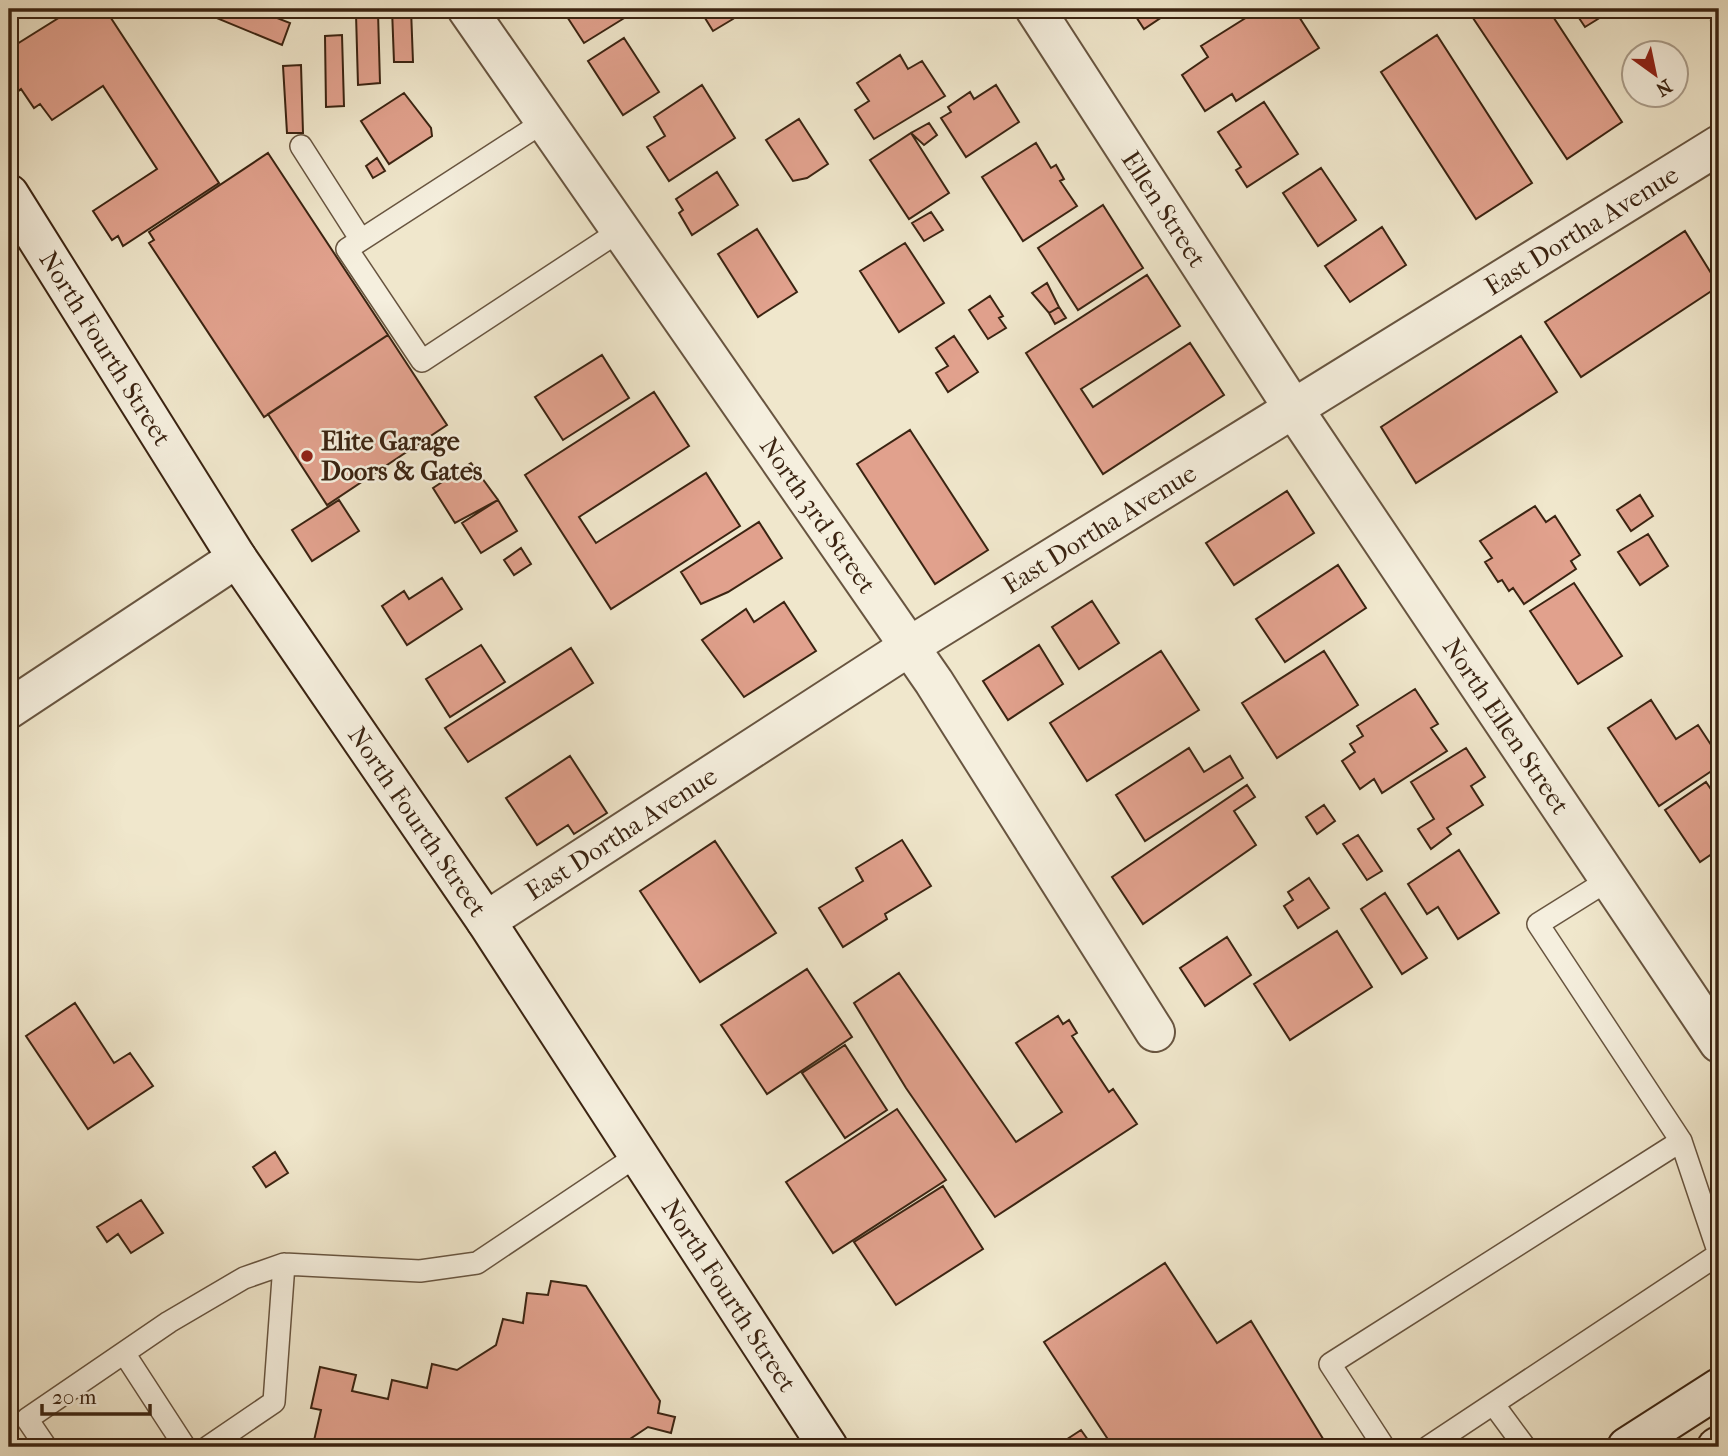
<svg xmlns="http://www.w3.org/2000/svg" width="1728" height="1456" font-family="'IM FELL French Canon',serif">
<rect width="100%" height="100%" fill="#f0e7cc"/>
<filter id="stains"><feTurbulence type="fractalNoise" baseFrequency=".00286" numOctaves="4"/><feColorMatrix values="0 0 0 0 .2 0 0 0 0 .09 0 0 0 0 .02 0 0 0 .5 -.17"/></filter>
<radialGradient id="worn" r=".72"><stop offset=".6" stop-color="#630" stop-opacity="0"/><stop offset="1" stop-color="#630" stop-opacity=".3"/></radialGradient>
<path fill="#e1a18d" stroke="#3b2412" stroke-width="2" d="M73 9H105L219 183 123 246 118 236 112 240 93 211 157 169 103 86 52 120 40 104 34 108 21 89 16 93 9 82V49Z
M203 9H254L290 23 282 45 202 12Z
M392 9H411L413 62H394Z
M562 9H632L634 12 584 43Z
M718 9H727L733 19 713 31 705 18Z
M1131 9H1174L1144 29Z
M1260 9H1294L1319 48 1236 101 1232 94 1205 111 1182 75 1208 57 1201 46Z
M1467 9H1548L1622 122 1567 159Z
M1573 9H1614L1585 27Z
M378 12 380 83 358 85 356 14Z
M1719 16V34L1711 21Z
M342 35 344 106 326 107 325 36Z
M1437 35 1532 183 1476 219 1381 72Z
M624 38 659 92 623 115 588 61Z
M900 55 908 69 922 61 945 96 874 139 855 110 869 101 857 83Z
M301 65 303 133H287L283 66Z
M702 85 735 138 669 181 647 147 665 136 654 117Z
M996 85 1019 122 966 157 941 118 951 112 948 107 970 92 974 99Z
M404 93 431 128 432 136 389 164 361 121Z
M1264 102 1298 154 1247 187 1236 170 1241 167 1218 132Z
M799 119 828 164 807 178 793 181 766 140Z
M929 123 937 135 924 145 911 133Z
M911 133 949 193 909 219 870 160Z
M1036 143 1051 168 1056 165 1064 179 1060 181 1077 206 1023 241 982 177Z
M268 153 388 335 264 417 149 243 154 240 149 232Z
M377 158 385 171 373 178 366 166Z
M1321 168 1356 220 1318 246 1283 193Z
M717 172 738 205 692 235 679 213 683 210 676 199Z
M1103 205 1143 268 1078 310 1038 248Z
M931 212 943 230 924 241 912 223Z
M1382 227 1406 265 1350 302 1325 266Z
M757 229 797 292 758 317 718 254Z
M1685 231 1719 286 1581 377 1545 322Z
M905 243 944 303 899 332 860 271Z
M1147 275 1180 326 1081 389 1093 407 1190 343 1224 395 1103 474 1026 353Z
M1047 283 1059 307 1049 313 1032 293Z
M990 296 1003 316 999 318 1006 328 988 339 969 310Z
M1059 307 1066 318 1055 324 1049 313Z
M388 335 447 425 327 505 268 414Z
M954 336 978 372 948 392 936 373 948 366 936 348Z
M1521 336 1557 392 1416 483 1381 427Z
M602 355 629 398 563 440 535 397Z
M654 392 689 446 579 517 596 543 706 473 740 526 611 609 525 475Z
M910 430 988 550 935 584 857 464Z
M471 463 498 500 455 523 433 488Z
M1287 491 1314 533 1234 585 1206 543Z
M1640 495 1653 516 1631 531 1617 510Z
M339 500 359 531 312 561 292 530Z
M498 500 517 531 481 553 462 523Z
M1535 506 1546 522 1555 516 1580 555 1571 561 1576 569 1524 604 1513 588 1509 591 1502 580 1498 582 1485 562 1492 558 1480 541Z
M759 522 782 558 728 592 701 604 681 572Z
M1648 534 1668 566 1640 585 1618 552Z
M521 548 531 564 514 575 504 560Z
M1338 565 1366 608 1285 662 1256 619Z
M442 578 462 609 407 645 382 606 404 591 409 599Z
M1574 583 1622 656 1578 684 1530 611Z
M1092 601 1119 643 1079 669 1052 627Z
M784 602 816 651 744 697 702 640 746 609 754 622Z
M481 645 505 682 450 717 426 679Z
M1039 645 1063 684 1008 720 983 681Z
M571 648 593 683 468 762 445 728Z
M1161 651 1199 710 1087 781 1050 723Z
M1324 651 1358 705 1277 758 1242 703Z
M1415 689 1438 724 1431 728 1447 751 1382 793 1374 779 1360 789 1342 761 1355 752 1350 744 1363 736 1357 726Z
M1651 700 1676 739 1698 725 1719 757V766L1659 806 1608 728Z
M1189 748 1204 772 1230 756 1243 778 1145 841 1116 795Z
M1466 748 1485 777 1471 786 1483 805 1447 828 1451 834 1431 849 1418 829 1434 819 1411 782Z
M570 756 607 813 574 834 568 825 537 845 506 798Z
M1706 782 1719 801V849L1700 862 1665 810Z
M1247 785 1255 797 1234 811 1256 845 1143 924 1112 877Z
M1324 805 1335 821 1317 834 1306 817Z
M1358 835 1382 871 1367 880 1343 844Z
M902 840 931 886 885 914 887 919 843 947 819 908 863 881 856 868Z
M715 841 776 933 700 982 640 891Z
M1459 850 1499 913 1458 939 1438 907 1427 914 1408 884Z
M1309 878 1329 908 1298 928 1284 906 1293 900 1288 892Z
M1385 893 1427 958 1402 974 1361 909Z
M1337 931 1372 987 1290 1040 1254 984Z
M1227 937 1251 975 1205 1006 1180 968Z
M807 969 852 1037 767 1094 721 1025Z
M899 973 1016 1142 1062 1112 1016 1043 1058 1016 1063 1024 1069 1020 1077 1033 1072 1036 1109 1092 1113 1089 1137 1124 995 1217 906 1088 854 1003Z
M75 1003 114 1063 130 1053 153 1086 88 1129 26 1036Z
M845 1045 887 1110 845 1138 802 1073Z
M897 1109 946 1180 833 1253 786 1182Z
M275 1152 288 1173 266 1187 253 1167Z
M943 1186 983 1249 896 1305 854 1242Z
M141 1200 163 1233 131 1253 118 1234 107 1242 97 1227Z
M1165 1263 1217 1343 1251 1321 1328 1447H1113L1044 1342Z
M551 1281 586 1286 660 1401 658 1413 675 1417 671 1433 648 1427 627 1441 631 1447H295L297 1441 313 1445 321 1410 311 1408 320 1367 356 1375 352 1391 388 1399 392 1380 427 1388 432 1364 457 1370 496 1345 503 1319 523 1323 527 1293 548 1295Z
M1081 1430 1093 1447H1055Z"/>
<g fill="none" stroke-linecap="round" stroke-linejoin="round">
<defs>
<path id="service" d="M545 121 347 249 422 361 621 230
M301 146 361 240
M124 1353 185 1447
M1494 1405 1525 1447
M46 1447 27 1419 169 1322 244 1278 284 1264 420 1271 477 1263 638 1155
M208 1447 274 1402 284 1264
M1384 1447 1330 1364 1681 1141
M1428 1447 1719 1254 1681 1141 1538 924 1610 879"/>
<g id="minor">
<path id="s1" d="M467 9 934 682 1155 1032"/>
<path id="s2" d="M1035 9 1293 408 1719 1043"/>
<path d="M9 709 237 558"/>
<path id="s3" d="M486 921 910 646 1719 145"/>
</g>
<g id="secondary">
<path id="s4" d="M9 194 237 558 486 921 828 1447"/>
<path d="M1627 1447 1719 1388"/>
<path d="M1717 1447 1719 1446"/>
</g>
</defs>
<use href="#service" stroke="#685540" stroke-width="24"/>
<use href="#minor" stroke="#685540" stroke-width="42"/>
<use href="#secondary" stroke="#3b2412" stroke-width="42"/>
<use href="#service" stroke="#f5efde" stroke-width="21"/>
<use href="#minor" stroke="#f5efde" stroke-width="38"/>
<use href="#secondary" stroke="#f5efde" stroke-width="38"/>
</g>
<circle fill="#8f2418" stroke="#f5efde" stroke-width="2.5" cx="307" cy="456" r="7"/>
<g text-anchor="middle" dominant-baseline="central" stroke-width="5" stroke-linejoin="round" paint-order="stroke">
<g font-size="26" fill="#3b2412" stroke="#f5efde">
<text stroke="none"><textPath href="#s2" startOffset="238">Ellen Street</textPath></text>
<text stroke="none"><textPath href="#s3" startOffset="1295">East Dortha Avenue</textPath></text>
<text stroke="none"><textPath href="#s4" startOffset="182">North Fourth Street</textPath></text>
<text stroke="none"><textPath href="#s1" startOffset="616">North 3rd Street</textPath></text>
<text stroke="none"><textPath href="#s3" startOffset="728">East Dortha Avenue</textPath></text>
<text stroke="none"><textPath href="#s2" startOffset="858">North Ellen Street</textPath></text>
<text stroke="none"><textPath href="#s4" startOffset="749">North Fourth Street</textPath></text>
<text stroke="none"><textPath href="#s3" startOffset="161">East Dortha Avenue</textPath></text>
<text stroke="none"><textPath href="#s4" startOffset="1316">North Fourth Street</textPath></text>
</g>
<g font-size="26" font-weight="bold" fill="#3b2412" stroke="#f5efde" text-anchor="start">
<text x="321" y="441">Elite Garage<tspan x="321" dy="30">Doors &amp; Gates</tspan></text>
</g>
</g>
<rect width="1728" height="1456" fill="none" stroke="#f0e7cc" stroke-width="35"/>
<rect x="10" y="10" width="1707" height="1435" fill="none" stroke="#3b2412" stroke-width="3.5"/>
<rect x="18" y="18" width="1693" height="1421" fill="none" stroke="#3b2412" stroke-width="2"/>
<g transform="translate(1655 74) rotate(147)"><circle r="33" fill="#f5efde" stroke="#ab9e8c" stroke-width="2"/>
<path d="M0-5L12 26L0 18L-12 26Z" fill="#8f2418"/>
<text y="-10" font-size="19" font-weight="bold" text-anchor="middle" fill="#3b2412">N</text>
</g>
<path d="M42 1404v10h108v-10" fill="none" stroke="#3b2412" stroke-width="3.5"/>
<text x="52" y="1404" font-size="21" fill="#3b2412" stroke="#f5efde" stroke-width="5" paint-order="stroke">20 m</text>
<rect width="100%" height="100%" filter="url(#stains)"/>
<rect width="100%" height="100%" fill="url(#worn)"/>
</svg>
